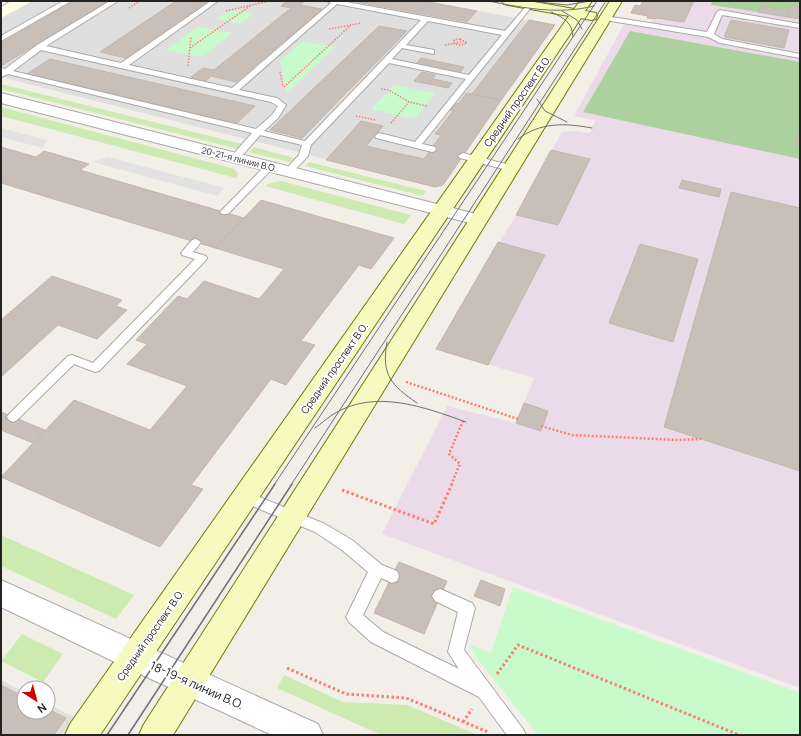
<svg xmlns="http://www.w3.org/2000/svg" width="801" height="736" font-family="Manrope,sans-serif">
<rect width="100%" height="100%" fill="#f2efe9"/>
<path fill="#e0dfdf" d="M32 1H423L555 25 443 185 435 187 1 77V18Z
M1 680 24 692V712H48V704L79 720 68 735H1Z"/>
<path fill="#ebdbe8" d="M643 1H800V688L382 534 447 406 516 423 534 378 436 349 516 215 562 132 576 131 590 133 595 120 574 116 624 24 649 28 653 19 647 18V16L631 13 635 5 640 6Z"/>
<path fill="#ffffe5" d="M1 1H32L1 18Z"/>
<path fill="#cdebb0" d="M1 84 242 144 238 149 1 89Z
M1 107 235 169 238 174 236 178 1 116Z
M254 147 294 158 290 162 249 152Z
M309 162 426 191 423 196 305 166Z
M281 181 411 215 404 224 265 186 270 183Z
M1 535 134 595 116 619 1 566Z
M22 634 63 654 43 682 1 661Z
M284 675 343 702 407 705 478 735H381L277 688Z"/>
<path fill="#add19e" d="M712 1H800V7L790 5 788 11 761 6 758 12 711 5Z
M630 31 800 62V159L583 112Z"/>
<path fill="#c8facc" d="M234 10 254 14 240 24 216 19 228 11Z
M198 27 232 33 202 57 166 50Z
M303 41 335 47 287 93 280 61Z
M394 85 435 93 414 119 371 109Z
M513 587 800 693V735H538L476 657 469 644 491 653Z"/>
<path fill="#e2e2e2" d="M1 128 47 140 43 148 1 137Z
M107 157H108L225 188 217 196 93 162Z"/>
<path fill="#c7bfb8" stroke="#c4b6ab" d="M74 1H108L1 66V43Z
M176 1H208L126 58 100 52Z
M287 1H305L300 5 322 9 236 82 211 76 206 81 191 77 203 68 214 70 291 8 281 6Z
M352 1H423L477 11 467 22Z
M643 1H694L684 22 657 18 656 19 647 18 648 16 631 13 635 5 640 6Z
M790 5 800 7V19L787 17Z
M761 6 788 11 787 17 758 12Z
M529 20 555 25 501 100 472 94Z
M731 20 789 30 784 48 724 37Z
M379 26 407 31 302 138 270 130Z
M421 58 464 67 460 73 416 64Z
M50 59 255 106 236 124 27 74Z
M422 72 436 75 428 84 414 81Z
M433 79 452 83 448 88 429 84Z
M467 93 501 100 443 185 435 187 326 160 361 121 383 126 366 146 424 159 441 135 435 134 453 111 449 110 455 103 458 104Z
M800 125V146H796Z
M1 147 36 157 44 151 89 164 80 170 244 218 215 248 1 183Z
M551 150 590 159 558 225 516 215Z
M682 180 721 189 719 197 679 188Z
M731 192 800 208V471L664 427Z
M261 200 394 238 371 269 359 265 301 341 315 345 286 385 271 379 191 485 203 489 160 547 1 477 74 400 150 430 187 386 127 364 147 344 136 340 178 296 187 299 204 281 259 299 284 269 215 248Z
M498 242 545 255 488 365 436 349Z
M640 244 698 259 673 342 609 323Z
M52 276 122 300 116 306 127 310 97 339 58 325 1 377V320Z
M524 403 548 411 541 431 516 423Z
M1 412 45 430 33 443 1 430Z
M399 562 447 581 424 634 374 613Z
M481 580 505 589 500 606 474 596Z
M1 685 24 697V712H48V709L66 718 54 735H1Z"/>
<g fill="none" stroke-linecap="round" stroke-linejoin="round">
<defs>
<path id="lane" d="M1 1H9L1 6Z
M63 1H71L1 41V36Z
M110 1H118L46 46 121 63 211 1H218L129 65 232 88 331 3 327 1H341L505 31 528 4 533 5 422 144 435 147 436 149 435 151 432 152 376 138 375 136 379 133 415 142 466 79 389 63 311 145 308 156 291 174 288 175 283 172 299 155 302 145 260 135 241 157 235 161 230 158 252 133 8 74 1 77V68L5 69 37 45ZM337 4 421 20 305 141 264 131 278 118 286 105 277 98 239 90ZM428 21 502 35 469 75 392 59 402 48 434 54V50L406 45ZM41 50 271 102 278 106 272 115 256 129 13 71Z
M720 10 800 24V28L722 15 714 34 722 39 800 54V58L720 43 708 37 605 20 601 18 605 16 707 32 717 12Z
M463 153 514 166 516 168 511 171 460 158 458 156Z
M269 164 274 167 272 169 228 214H222L220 212 222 210 266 165Z
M196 239 201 242 193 252 206 256 207 258 206 260 99 371 95 372 74 364 17 420 13 422 9 420 7 417 9 414 68 356 72 355 93 363 195 259 182 255 181 253 192 240Z
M245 491 325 524 352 540 382 565 397 571 399 576 397 581 392 583 381 578 363 615 383 632 459 669 448 652 458 612 435 601 432 596 435 591 440 589 472 603 475 608 464 650 523 729 526 735H507L479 697 371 642 349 622 346 617 368 572 342 550 315 532 240 501 238 497 240 493Z"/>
<path id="street" d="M1 93 484 216 487 220 484 224 478 225 1 103Z
M1 580 318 724 323 735H272L125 667 1 607Z"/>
<path id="secondary" d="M502 1H529L574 9 580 1H592L585 11 596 13 597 16 596 19 591 20 581 18 100 735H65L70 724 569 16 508 5 504 4Z
M610 1H622L173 735H139L144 724Z"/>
</defs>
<use href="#lane" stroke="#a9a9a9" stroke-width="2"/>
<use href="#street" stroke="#a9a9a9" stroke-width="2"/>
<use href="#secondary" stroke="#707d05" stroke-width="2"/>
<path stroke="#fa8072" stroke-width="1.5" stroke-dasharray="1.5 1.5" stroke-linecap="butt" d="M129 8 140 1
M226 11 269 1
M329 29 361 23
M460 39 467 43 460 45 454 44V40Z
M445 45 461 42
M190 48 250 6
M188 66 191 37
M280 72 283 87
M284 87 351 25
M381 89 389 90 409 102 427 106
M356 116 376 120
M391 123 409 102"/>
<path stroke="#fa8072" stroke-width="2.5" stroke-dasharray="2 2" stroke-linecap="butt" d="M406 382 518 419
M541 426 572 435 678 440 701 439
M451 485 460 464 449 454 463 421"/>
<path stroke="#fa8072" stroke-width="3" stroke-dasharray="2.5 2.5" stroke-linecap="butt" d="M342 490 434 524 452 484
M287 668 346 694 406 698 488 732
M497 674 518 645 739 735
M463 722 472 709"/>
<use href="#lane" fill="#fff" fill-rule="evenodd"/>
<use href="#street" fill="#fff" fill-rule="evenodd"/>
<use href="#secondary" fill="#f7fabf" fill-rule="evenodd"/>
<path stroke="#707070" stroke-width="1" d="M488 1C524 8 558 15 594 6
M529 1 567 5 590 1
M562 11 577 20 582 29
M551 12C563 17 573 23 573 37
M537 99 545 111 567 122
M518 139C540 122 565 123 592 128
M387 342C381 375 391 385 417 403
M315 428C321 424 326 419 332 415 374 388 424 407 466 422
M274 485 597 1
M291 485 606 1"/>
<path stroke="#707070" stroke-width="1.5" d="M107 735 275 484
M128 735 292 484"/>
</g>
<g text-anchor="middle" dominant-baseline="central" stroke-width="3.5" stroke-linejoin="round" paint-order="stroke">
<g font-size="9" fill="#222" stroke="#fff">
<text transform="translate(239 159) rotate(14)">20-21-я линии В.О.</text>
</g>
<g font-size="10" fill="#222" stroke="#fff">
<text transform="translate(517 101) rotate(-55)">Средний проспект В.О.</text>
<text transform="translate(334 368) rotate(-55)">Средний проспект В.О.</text>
<text transform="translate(150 635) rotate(-55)">Средний проспект В.О.</text>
</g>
<g font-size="12" fill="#222" stroke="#fff">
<text transform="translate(197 685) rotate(24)">18-19-я линии В.О.</text>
</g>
</g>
<rect width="801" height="736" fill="none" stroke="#222222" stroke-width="4"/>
<g transform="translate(36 700) rotate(144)"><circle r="19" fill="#ffffff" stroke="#a7a7a7"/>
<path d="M0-3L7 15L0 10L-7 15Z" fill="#d40000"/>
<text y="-6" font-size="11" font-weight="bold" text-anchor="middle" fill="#222222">N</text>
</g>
</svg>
